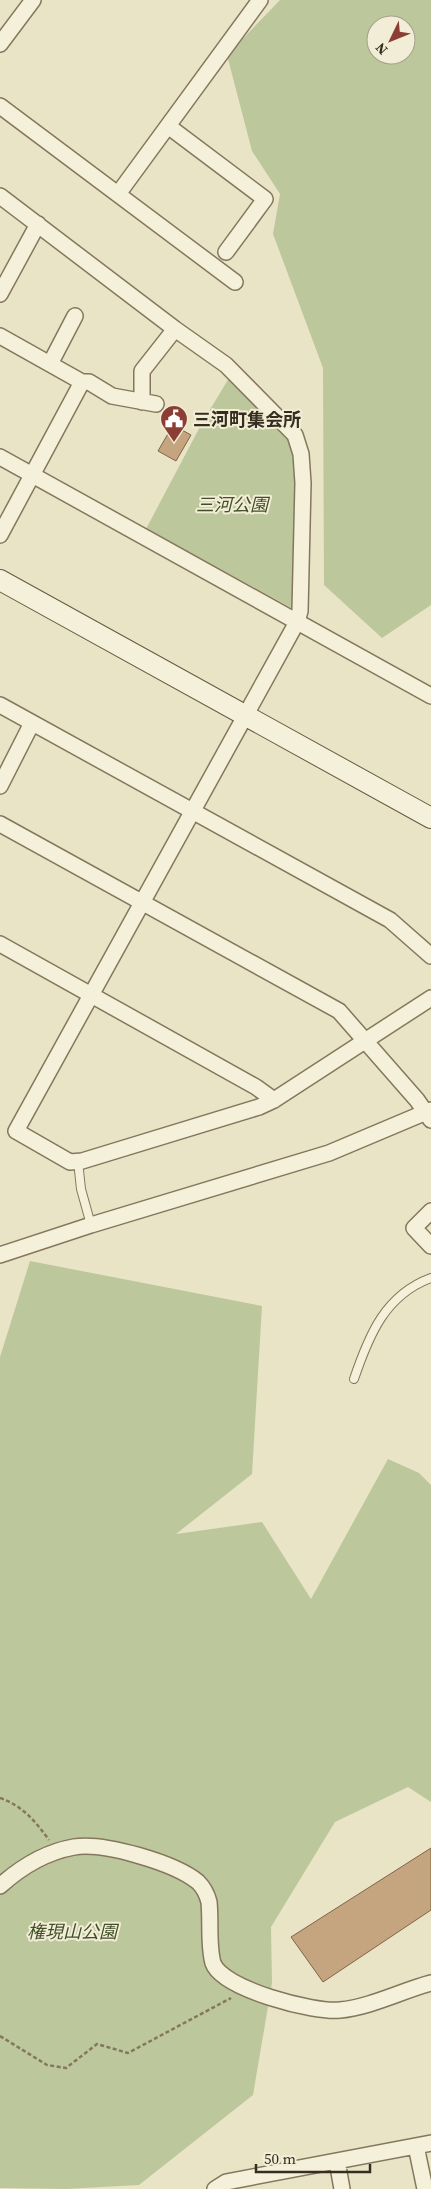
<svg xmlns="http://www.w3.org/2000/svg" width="431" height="2189" font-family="'Source Serif 4','Noto Sans JP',serif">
<rect width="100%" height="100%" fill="#eae4c7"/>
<path fill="#bdc79c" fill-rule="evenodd" d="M280 0H431V605L382 638 324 585 323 368 273 234 280 194 252 151 227 55ZM376 25H406V55H376Z
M229 378 286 437 296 456 292 608 146 529 202 423Z
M30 1261 262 1306 252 1474 176 1534 262 1522 311 1599 388 1459 419 1473 431 1485V1802L408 1787 335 1822 271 1927 272 1983 253 2095 139 2185 66 2189 0 2188V1357Z"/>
<path fill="#c4a580" stroke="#806446" d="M173 425 191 435 176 461 158 451Z
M431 1848V1910L323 1982 291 1937Z"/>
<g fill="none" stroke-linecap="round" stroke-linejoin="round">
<defs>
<path id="lane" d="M78 1161 81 1189 91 1225
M354 1379C369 1335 385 1295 431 1278"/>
<path id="street" d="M0 44 33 0
M0 106 235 282
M168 126 265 199 226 252
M118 194 260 0
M0 196 175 329 226 365 295 435 301 454 303 483 300 611 297 622 16 1131 70 1162 82 1161 259 1107 274 1100 431 998
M0 294 38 224
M0 336 82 382 0 535
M50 364 75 316
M82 382H89L112 396 156 404
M142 402V371L175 329
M0 457 431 696
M0 705 390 920 431 956
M0 786 32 723
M0 824 339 1011 417 1100 431 1120
M0 944 256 1087 274 1100
M431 1211 414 1228 431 1246
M0 1255 91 1225 329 1153 431 1110
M0 1886C21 1867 46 1852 74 1847 104 1842 175 1863 198 1882 204 1888 207 1894 209 1902 211 1921 208 1946 213 1963 222 1989 314 2013 340 2010 371 2007 401 1991 431 1983
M416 2146 425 2189
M337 2161 342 2189
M215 2189 226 2182 431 2143"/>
<path id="secondary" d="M0 580 431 818"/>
</defs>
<use href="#lane" stroke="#84775e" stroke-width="10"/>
<use href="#street" stroke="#84775e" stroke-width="18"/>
<use href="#secondary" stroke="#665841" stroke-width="22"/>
<path stroke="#84775e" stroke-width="2.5" stroke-dasharray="4 2.5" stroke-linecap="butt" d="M0 1798C23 1806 35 1821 49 1840
M0 2036 47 2065 66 2068 97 2044 128 2053 231 1998"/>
<use href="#lane" stroke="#f5f0d9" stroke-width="8"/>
<use href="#street" stroke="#f5f0d9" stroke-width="15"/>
<use href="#secondary" stroke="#f5f0d9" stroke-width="20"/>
</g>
<defs>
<symbol id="civic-pin" viewBox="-11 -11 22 30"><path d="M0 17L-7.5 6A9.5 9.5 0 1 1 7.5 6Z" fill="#8d3e34" stroke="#f2edd6"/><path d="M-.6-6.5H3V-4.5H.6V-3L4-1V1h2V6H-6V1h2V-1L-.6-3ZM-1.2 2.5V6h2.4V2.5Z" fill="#fff"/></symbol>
</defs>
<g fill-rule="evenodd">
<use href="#civic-pin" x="158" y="403" width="32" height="43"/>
</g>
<g text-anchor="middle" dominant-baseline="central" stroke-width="4" stroke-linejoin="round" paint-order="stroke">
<g font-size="18" font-weight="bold" fill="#352d20" stroke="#f2edd6" text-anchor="start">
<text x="193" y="419">三河町集会所</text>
</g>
<g font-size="18" font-style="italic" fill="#415029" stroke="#f2edd6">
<text x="232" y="504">三河公園</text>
<text x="72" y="1931">権現山公園</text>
</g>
</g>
<g transform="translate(391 40) rotate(227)"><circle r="24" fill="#f2edd6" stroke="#a6a08d"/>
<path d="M0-4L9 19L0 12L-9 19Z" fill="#8d3e34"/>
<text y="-8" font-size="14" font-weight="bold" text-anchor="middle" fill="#352d20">N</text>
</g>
<path d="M256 2164v8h114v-8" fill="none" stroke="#352d20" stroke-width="2.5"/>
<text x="264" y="2164" font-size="15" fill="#352d20" stroke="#f2edd6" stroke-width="4" paint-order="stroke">50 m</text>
</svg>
